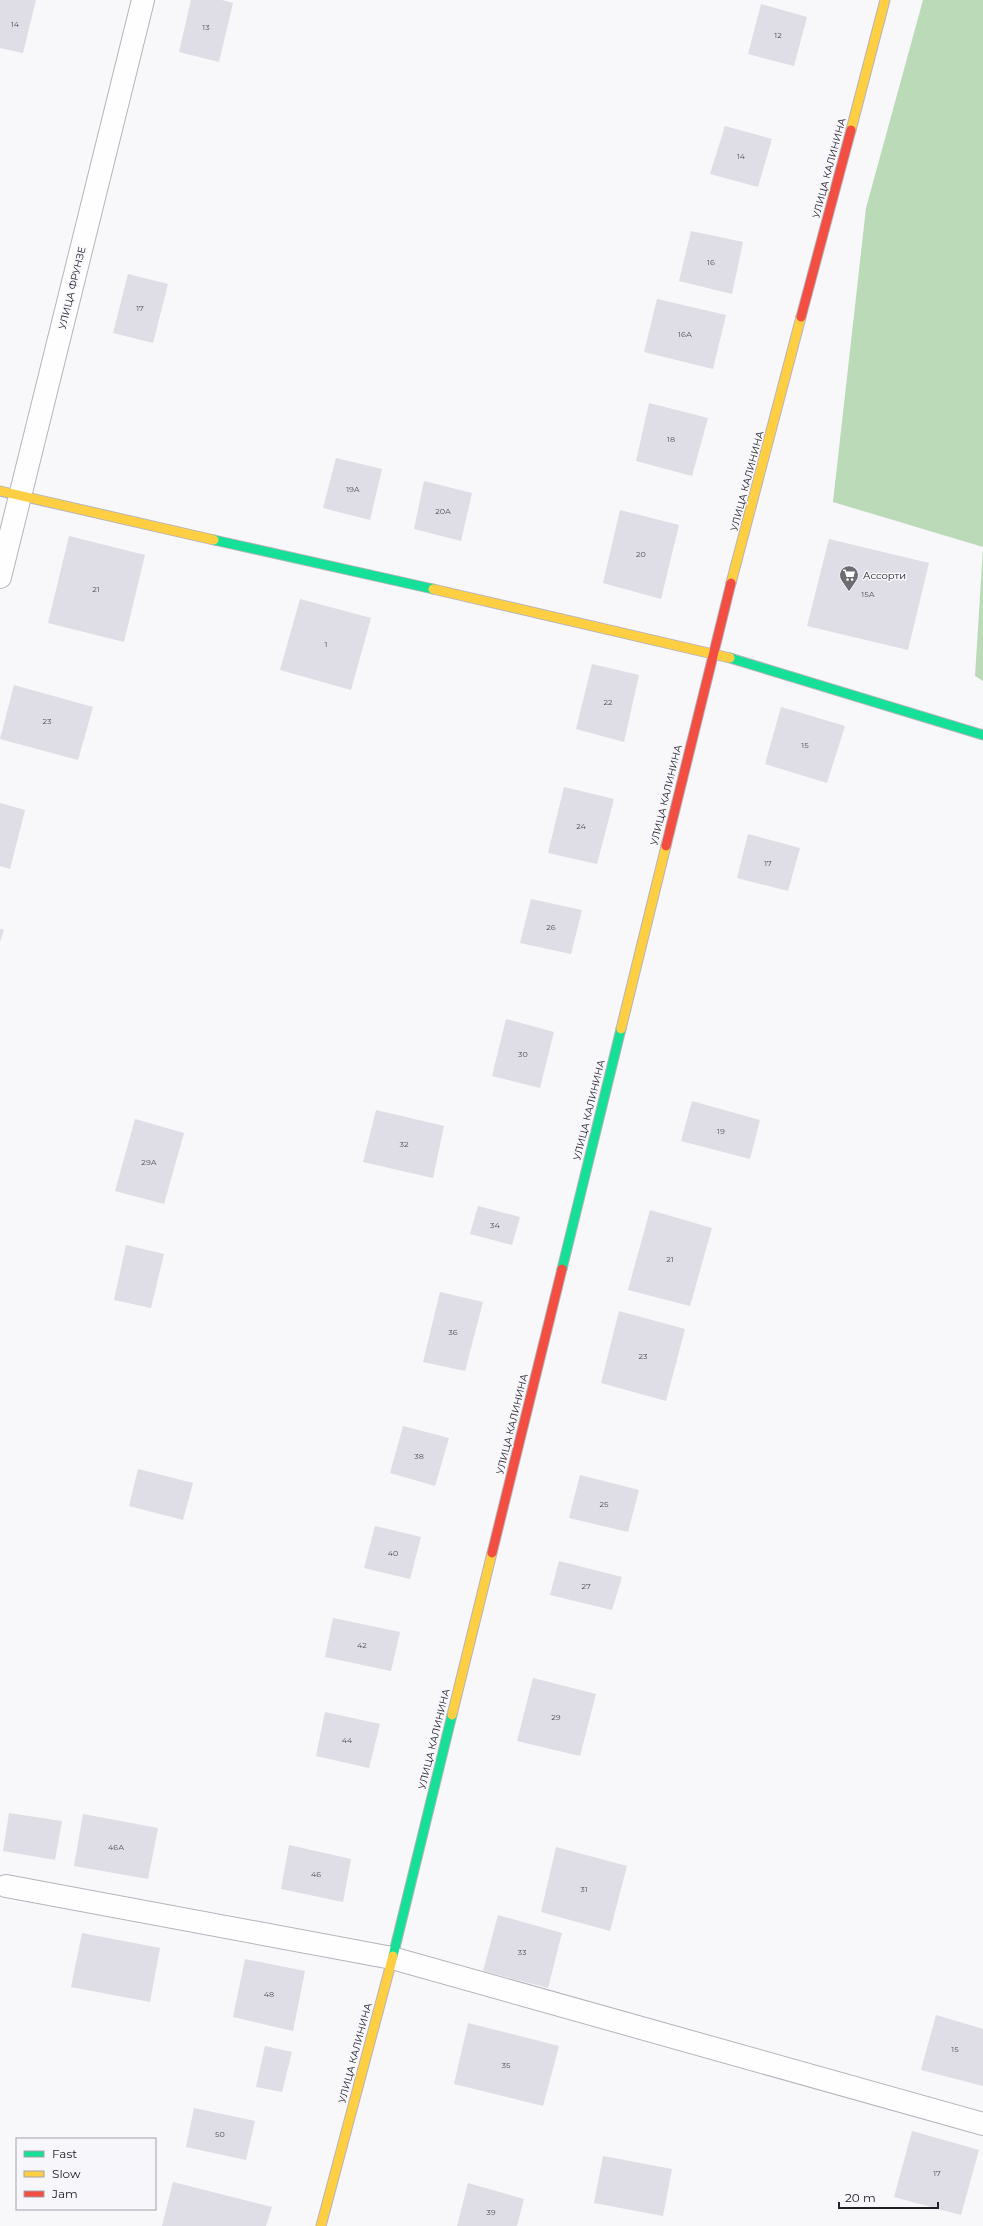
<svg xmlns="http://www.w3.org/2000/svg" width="983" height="2226" font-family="Montserrat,sans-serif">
<rect width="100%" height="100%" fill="#f8f7fa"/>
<path fill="#badab8" d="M923 0H983V547L833 502 866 208Z
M983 548V681L975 676Z"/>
<path fill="#dfdde5" d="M0 0H36L23 53 0 48Z
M191 0H222L233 3 219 62 179 52Z
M761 4 807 17 794 66 748 54Z
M725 126 772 139 758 187 710 174Z
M691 231 743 242 732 294 679 281Z
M128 274 168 284 153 343 113 333Z
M657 299 726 315 713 369 644 352Z
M649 403 708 418 692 476 636 461Z
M336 458 382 469 370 520 323 508Z
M424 481 472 493 461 541 414 529Z
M620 510 679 525 661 599 603 583Z
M69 536 145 555 124 642 48 623Z
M829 539 929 563 908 650 807 626Z
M300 599 371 618 351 690 280 670Z
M592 664 639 675 624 742 576 729Z
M14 685 93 707 78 760 0 739Z
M781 707 845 726 827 783 765 764Z
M564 787 614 799 597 864 548 853Z
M0 803 25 810 10 869 0 866Z
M748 834 800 848 788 891 737 878Z
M531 899 582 910 571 954 520 943Z
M0 929 4 930 0 942Z
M506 1019 554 1032 540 1088 492 1076Z
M692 1101 760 1120 750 1159 681 1141Z
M376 1110 444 1126 433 1178 363 1162Z
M135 1119 184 1133 164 1204 115 1191Z
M478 1206 520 1217 512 1245 470 1234Z
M650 1210 712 1228 690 1306 628 1290Z
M126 1245 164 1254 151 1308 114 1300Z
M440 1292 483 1302 465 1371 423 1362Z
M619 1311 685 1329 666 1401 601 1383Z
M403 1426 449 1438 435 1486 390 1473Z
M138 1469 193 1483 183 1520 129 1506Z
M580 1475 639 1490 628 1532 569 1518Z
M375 1526 421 1537 410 1579 364 1568Z
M559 1561 622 1577 612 1610 550 1595Z
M333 1618 400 1632 391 1671 325 1657Z
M533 1678 596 1694 580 1756 517 1741Z
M325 1712 380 1724 369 1768 316 1756Z
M9 1813 62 1821 55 1860 3 1851Z
M83 1814 158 1828 148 1879 74 1866Z
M289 1845 351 1859 343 1902 281 1889Z
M556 1847 627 1866 610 1931 541 1912Z
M498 1915 562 1933 548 1988 483 1971Z
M82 1933 160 1948 150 2002 71 1987Z
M245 1959 305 1971 293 2031 233 2017Z
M936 2015 983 2029V2086L921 2070Z
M468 2023 559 2046 543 2106 454 2084Z
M265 2046 292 2052 282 2092 256 2087Z
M194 2108 255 2121 246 2160 186 2147Z
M912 2131 979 2150 961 2215 894 2197Z
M603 2156 672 2169 663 2216 594 2203Z
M173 2182 272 2207 266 2226H162Z
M468 2183 524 2199 517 2226H457Z"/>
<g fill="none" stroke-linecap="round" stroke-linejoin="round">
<defs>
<path id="street" d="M0 577 143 0
M6 1886 392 1958 983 2124"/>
<path id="fast" d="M214 540 433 589
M730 658 983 735
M562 1269 621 1029
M393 1956 452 1715"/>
<path id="slow" d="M851 130 885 0
M0 491 214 540
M731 583 801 317
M433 589 730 658
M621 1029 666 846
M452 1715 492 1553
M321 2226 393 1956"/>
<path id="jam" d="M801 317 851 130
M666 846 731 583
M492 1553 562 1269"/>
</defs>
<use href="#street" stroke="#b6b4bb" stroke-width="24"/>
<use href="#fast" stroke="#b6b4bb" stroke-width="11"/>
<use href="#slow" stroke="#b6b4bb" stroke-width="11"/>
<use href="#jam" stroke="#b6b4bb" stroke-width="11"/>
<use href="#street" stroke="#fefefe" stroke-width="22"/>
<use href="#fast" stroke="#16e098" stroke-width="9"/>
<use href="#slow" stroke="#ffcf43" stroke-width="9"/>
<use href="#jam" stroke="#f24e42" stroke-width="9"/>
</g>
<defs>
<symbol id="supermarket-pin" viewBox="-11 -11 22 30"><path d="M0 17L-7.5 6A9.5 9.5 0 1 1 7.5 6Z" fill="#6d6c73" stroke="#f7f6fb"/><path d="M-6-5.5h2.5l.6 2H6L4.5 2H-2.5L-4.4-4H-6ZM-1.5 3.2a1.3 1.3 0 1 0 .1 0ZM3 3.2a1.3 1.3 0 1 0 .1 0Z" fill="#fff"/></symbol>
</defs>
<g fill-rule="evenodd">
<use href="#supermarket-pin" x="838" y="564" width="22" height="30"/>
</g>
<g text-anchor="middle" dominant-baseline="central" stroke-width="3" stroke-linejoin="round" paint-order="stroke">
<g font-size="8" fill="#54535c">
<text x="15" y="24">14</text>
<text x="206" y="27">13</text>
<text x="778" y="35">12</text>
<text x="741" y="156">14</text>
<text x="711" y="262">16</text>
<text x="140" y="308">17</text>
<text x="685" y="334">16А</text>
<text x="671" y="439">18</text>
<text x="353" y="489">19А</text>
<text x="443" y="511">20А</text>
<text x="641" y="554">20</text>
<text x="96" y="589">21</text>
<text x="868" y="594">15А</text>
<text x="326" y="644">1</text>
<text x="608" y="702">22</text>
<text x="47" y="721">23</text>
<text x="805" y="745">15</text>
<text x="581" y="826">24</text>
<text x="768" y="863">17</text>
<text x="551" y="927">26</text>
<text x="523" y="1054">30</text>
<text x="721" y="1131">19</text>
<text x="404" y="1144">32</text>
<text x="149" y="1162">29А</text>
<text x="495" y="1225">34</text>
<text x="670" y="1259">21</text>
<text x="453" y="1332">36</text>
<text x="643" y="1356">23</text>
<text x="419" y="1456">38</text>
<text x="604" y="1504">25</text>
<text x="393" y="1553">40</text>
<text x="586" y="1586">27</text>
<text x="362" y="1645">42</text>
<text x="556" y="1717">29</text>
<text x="347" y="1740">44</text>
<text x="116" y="1847">46А</text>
<text x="316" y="1874">46</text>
<text x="584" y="1889">31</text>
<text x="522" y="1952">33</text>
<text x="269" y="1994">48</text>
<text x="955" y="2049">15</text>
<text x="506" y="2065">35</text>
<text x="220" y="2134">50</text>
<text x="937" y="2173">17</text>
<text x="491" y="2212">39</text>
</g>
<g font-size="10" fill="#22212a" stroke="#f7f6fb">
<text transform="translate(829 168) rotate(-75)">УЛИЦА КАЛИНИНА</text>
<text transform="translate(72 288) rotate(-76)">УЛИЦА ФРУНЗЕ</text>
<text transform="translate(747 481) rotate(-75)">УЛИЦА КАЛИНИНА</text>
<text transform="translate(666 795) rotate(-76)">УЛИЦА КАЛИНИНА</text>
<text transform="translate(589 1110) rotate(-76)">УЛИЦА КАЛИНИНА</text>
<text transform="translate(512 1424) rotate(-76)">УЛИЦА КАЛИНИНА</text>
<text transform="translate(434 1739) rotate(-76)">УЛИЦА КАЛИНИНА</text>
<text transform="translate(355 2053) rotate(-75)">УЛИЦА КАЛИНИНА</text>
</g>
<g font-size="10" fill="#22212a" stroke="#f7f6fb" text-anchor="start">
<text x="863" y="575">Ассорти</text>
</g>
</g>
<rect x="16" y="2138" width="140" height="72" fill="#f7f6fb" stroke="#a2a1a7"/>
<rect x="24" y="2151" width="20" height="6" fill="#16e098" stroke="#a2a1a7"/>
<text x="52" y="2158" font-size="12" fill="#22212a">Fast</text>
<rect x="24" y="2171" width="20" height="6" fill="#ffcf43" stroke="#a2a1a7"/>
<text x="52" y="2178" font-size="12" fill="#22212a">Slow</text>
<rect x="24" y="2191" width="20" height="6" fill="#f24e42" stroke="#a2a1a7"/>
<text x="52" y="2198" font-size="12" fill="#22212a">Jam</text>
<path d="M839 2202v6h99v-6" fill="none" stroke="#22212a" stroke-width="2"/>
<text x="845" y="2202" font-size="12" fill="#22212a" stroke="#f7f6fb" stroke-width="3" paint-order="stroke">20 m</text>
</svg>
